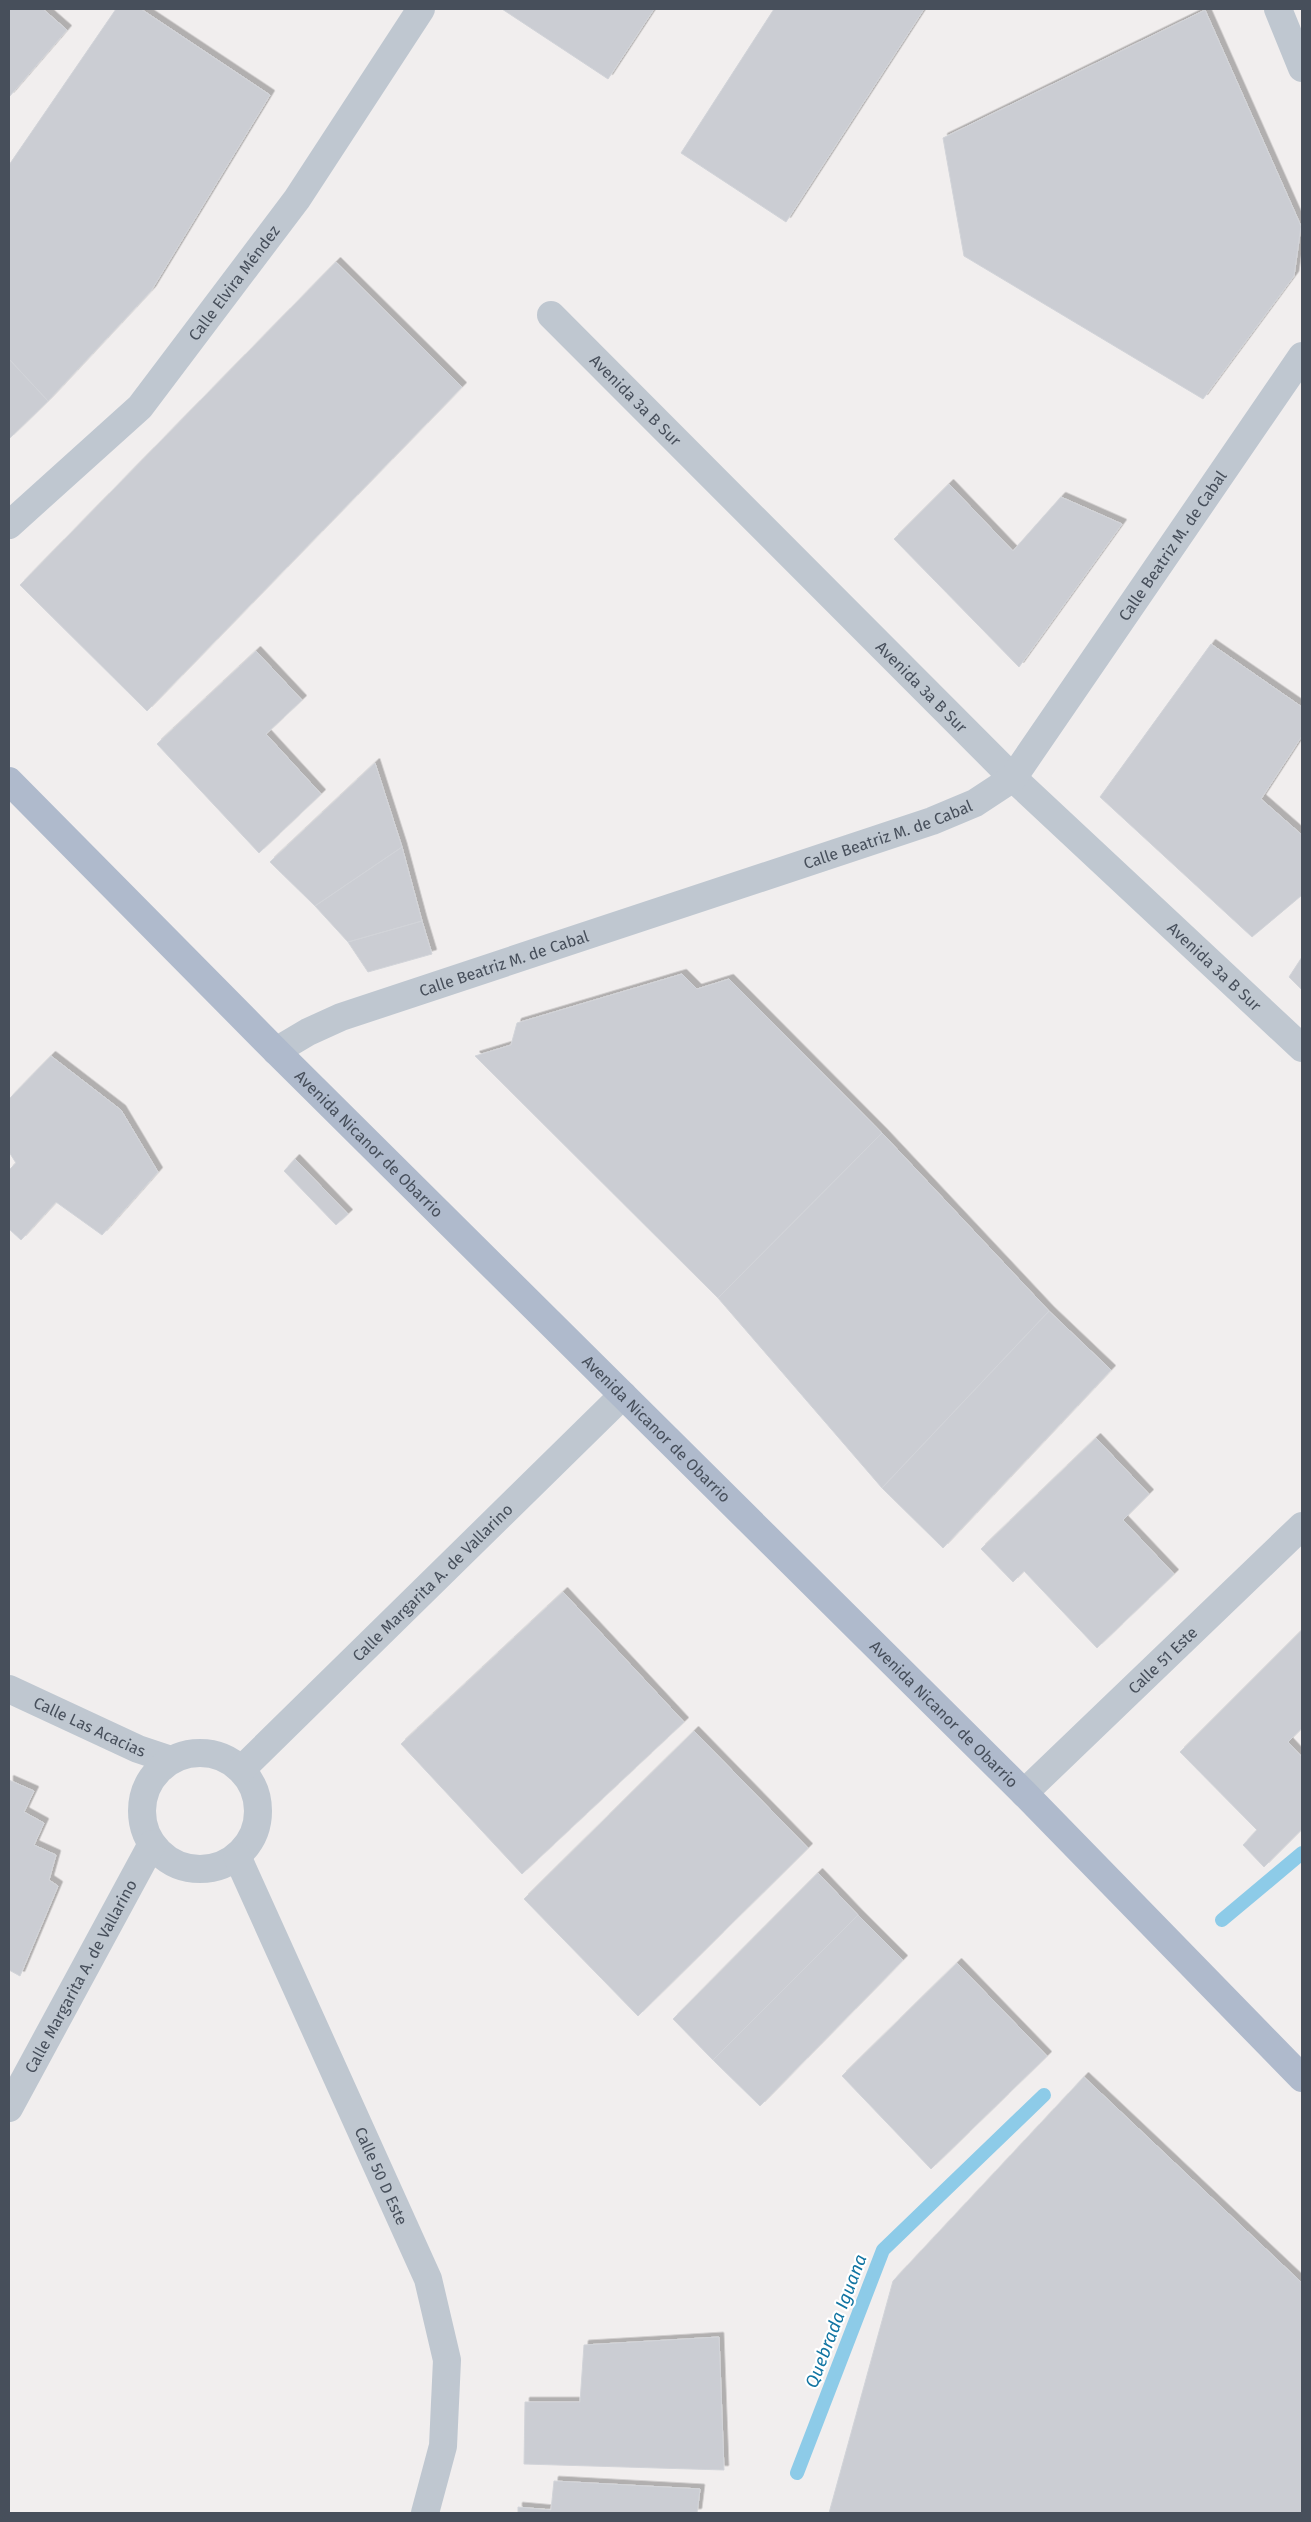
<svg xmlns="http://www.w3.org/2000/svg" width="1311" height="2522" font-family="'Fira Sans',sans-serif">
<defs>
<filter id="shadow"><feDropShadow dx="4.5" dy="-4.5" stdDeviation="0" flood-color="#0004"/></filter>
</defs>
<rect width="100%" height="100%" fill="#f1eeee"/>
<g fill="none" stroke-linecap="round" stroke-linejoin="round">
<path stroke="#8dcbe8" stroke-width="14" d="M1222 1920 1302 1853
M797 2473 883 2250 1044 2095"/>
</g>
<path fill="#cbcdd3" stroke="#d2d4d9" filter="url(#shadow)" d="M9 9H43L67 30 9 97Z
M116 9H141L270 95 151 291 48 401 9 359V165Z
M502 9H654L608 79Z
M774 9H924L786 222 681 153Z
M1205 10 1301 226 1294 276 1203 399 964 256 943 138Z
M336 262 462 387 147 711 20 585Z
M9 359 48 401 9 439Z
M949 484 1013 551 1061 497 1122 524 1019 667 894 539Z
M1211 644 1302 707V736L1261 799 1302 835V895L1252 937 1100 797Z
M256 651 302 700 266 734 321 794 259 853 157 744Z
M375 763 402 847 315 906 270 862Z
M402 847 422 921 348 942 315 906Z
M422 921 432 954 368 972 348 942Z
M1302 957V990L1289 977Z
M682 974 697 989 729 979 882 1133 718 1298 475 1056 511 1045 517 1023Z
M51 1056 121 1110 158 1172 102 1235 56 1202 21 1240 9 1229V1170L16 1163 9 1152V1099Z
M882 1133 1049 1311 882 1488 718 1298Z
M295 1159 348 1214 336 1225 284 1171Z
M1049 1311 1111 1370 943 1548 882 1488Z
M1096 1438 1149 1494 1123 1520 1174 1574 1097 1648 1024 1571 1013 1582 981 1549Z
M563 1592 684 1722 522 1874 401 1744Z
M1302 1630V1728L1288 1742 1302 1757V1829L1264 1867 1243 1845 1257 1830 1180 1752Z
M694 1731 808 1848 638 2016 524 1899Z
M9 1780 34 1791 24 1812 44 1823 34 1845 56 1855 49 1880 58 1886 20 1976 9 1970Z
M818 1873 858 1915 713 2060 673 2019Z
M858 1915 903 1960 760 2106 713 2060Z
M957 1963 1047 2056 931 2169 842 2076Z
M1084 2077 1302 2283V2513H829L893 2281Z
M719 2337 724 2470 524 2464 525 2402H580L584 2345Z
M554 2481 700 2489 697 2513H518V2507L551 2510Z"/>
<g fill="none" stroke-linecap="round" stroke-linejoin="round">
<g stroke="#bfc7d0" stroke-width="28">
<path d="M1278 9 1302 68"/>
<path id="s1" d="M551 315 1013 778 1302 1048"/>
<path id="s2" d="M9 525 140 407 297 199 421 9"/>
<path id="s3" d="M276 1051 308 1032 341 1017 932 821 975 803 1013 778 1302 356"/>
<path id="s4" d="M9 1689 138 1749 171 1760"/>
<circle cx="200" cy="1811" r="58"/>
<path id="s5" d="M241 1770 623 1395"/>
<path id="s6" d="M1024 1793 1302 1526"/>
<path id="s7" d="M237 1856 428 2279 447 2360 443 2446 425 2513"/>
<path id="s8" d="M9 2108 152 1844"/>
</g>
<path stroke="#afbacc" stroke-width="28" id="s9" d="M9 781 276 1051 1024 1793 1302 2078"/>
</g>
<g text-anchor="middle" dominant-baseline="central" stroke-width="4.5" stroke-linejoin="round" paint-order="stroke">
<g font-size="16" fill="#474f5b" stroke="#fff">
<text stroke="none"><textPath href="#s2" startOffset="332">Calle Elvira Méndez</textPath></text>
<text stroke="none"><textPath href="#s1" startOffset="120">Avenida 3a B Sur</textPath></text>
<text stroke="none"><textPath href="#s3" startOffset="1070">Calle Beatriz M. de Cabal</textPath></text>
<text stroke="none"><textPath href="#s1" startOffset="525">Avenida 3a B Sur</textPath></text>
<text stroke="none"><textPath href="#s3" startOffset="650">Calle Beatriz M. de Cabal</textPath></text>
<text stroke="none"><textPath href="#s3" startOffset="245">Calle Beatriz M. de Cabal</textPath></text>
<text stroke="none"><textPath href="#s1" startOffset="930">Avenida 3a B Sur</textPath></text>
<text stroke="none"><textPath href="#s9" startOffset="511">Avenida Nicanor de Obarrio</textPath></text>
<text stroke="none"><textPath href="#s9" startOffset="916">Avenida Nicanor de Obarrio</textPath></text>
<text stroke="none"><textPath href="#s5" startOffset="268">Calle Margarita A. de Vallarino</textPath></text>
<text stroke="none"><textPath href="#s6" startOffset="192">Calle 51 Este</textPath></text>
<text stroke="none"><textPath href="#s9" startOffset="1321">Avenida Nicanor de Obarrio</textPath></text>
<text stroke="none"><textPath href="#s4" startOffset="89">Calle Las Acacias</textPath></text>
<text stroke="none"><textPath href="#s8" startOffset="150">Calle Margarita A. de Vallarino</textPath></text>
<text stroke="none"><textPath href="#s7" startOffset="351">Calle 50 D Este</textPath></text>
</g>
<g font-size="18" font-style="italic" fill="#1275a2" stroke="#fff">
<text transform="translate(836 2321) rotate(-69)">Quebrada Iguana</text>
</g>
</g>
<rect width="1311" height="2522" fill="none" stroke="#474f5b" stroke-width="20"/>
</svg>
